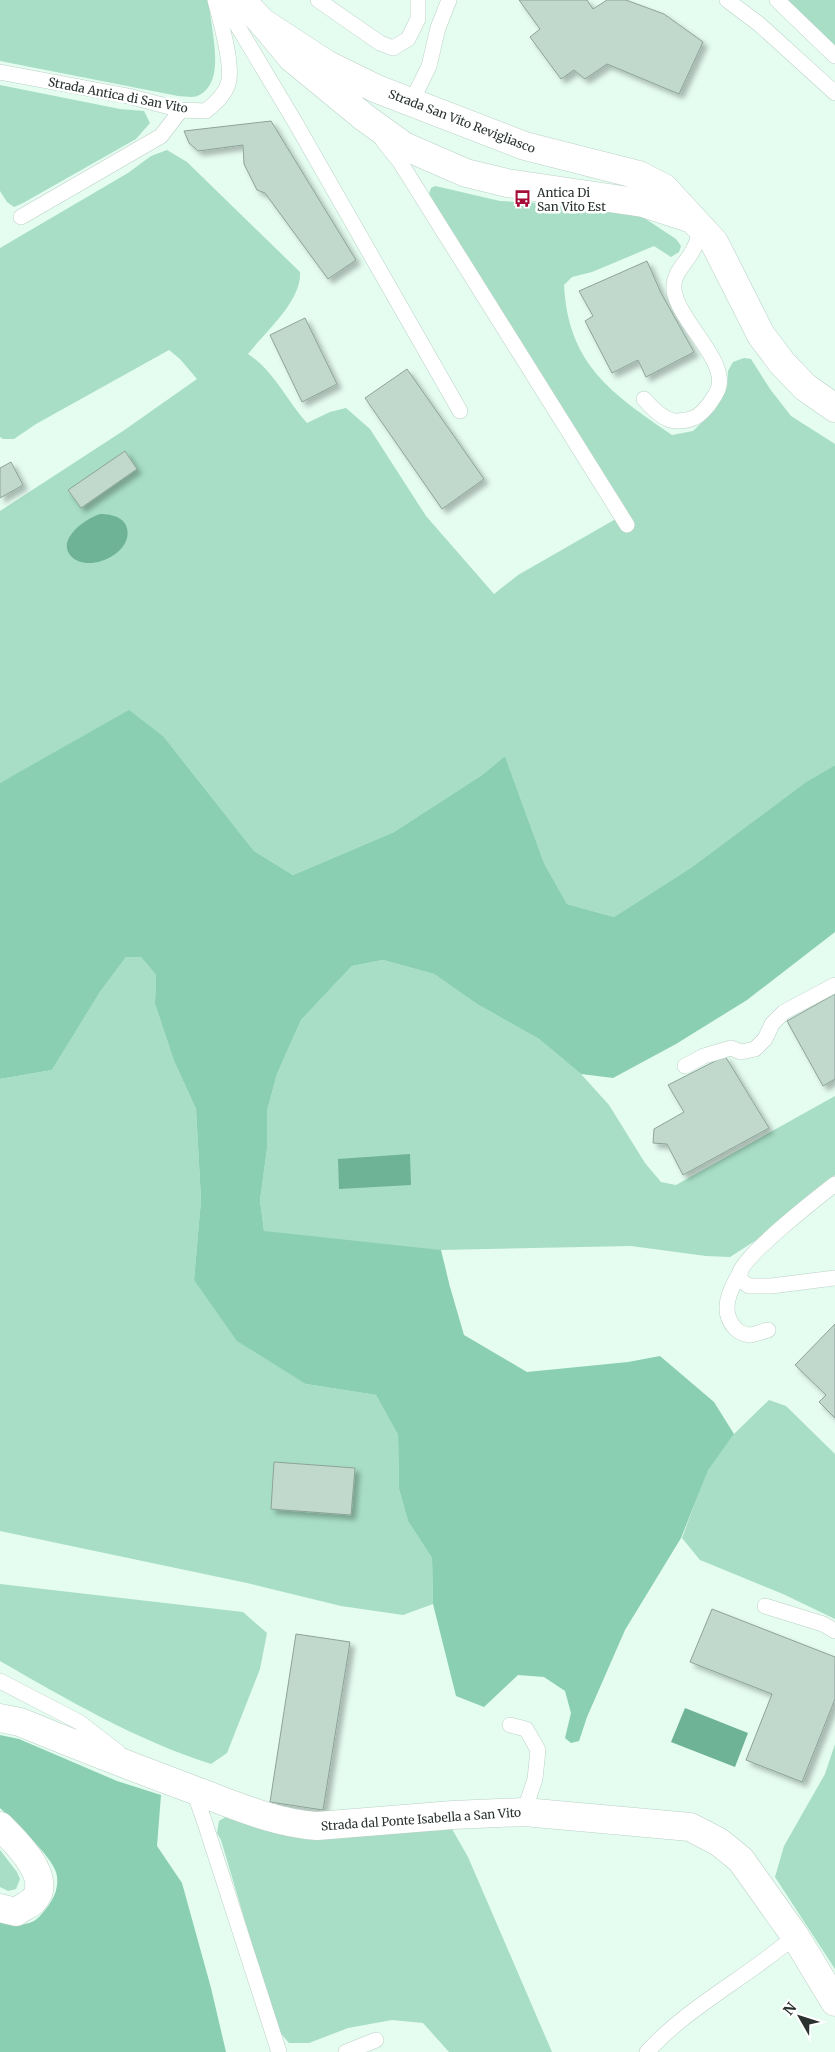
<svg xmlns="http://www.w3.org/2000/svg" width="835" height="2052" font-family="Merriweather,serif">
<defs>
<filter id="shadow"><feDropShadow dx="4.5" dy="4.5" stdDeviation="2.5" flood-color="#0004"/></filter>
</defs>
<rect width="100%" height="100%" fill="#e5fcf1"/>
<path fill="#a7dec5" d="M0 0H209C209 26 229 83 197 96 192 98 184 96 178 96L0 61Z
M788 0H835V46Z
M0 85 120 109 144 111 150 123 136 139 23 203 14 207 7 202 0 191Z
M167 150 187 162 300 272C302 301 265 332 248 354 275 372 286 400 307 423L330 412 346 408 370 429 426 516 494 594 518 575 628 512 429 194 431 188 435 186 444 188 500 201 538 203 593 202 629 208 676 239 681 246 679 252 671 257 654 246 592 272 572 277 564 285C568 364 611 393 672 435L693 431 715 410 727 387 728 371 733 362 744 358 751 359 770 389 791 416 835 444V765L806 782 692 867 614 917 567 904 544 863 505 756 482 775 394 832 293 875 254 851 164 737 60 751 0 783V511L123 431 197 379 180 359 169 350 36 424 14 439H3L0 437V248L128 173 151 156Z
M126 957H141L156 975 155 1004 174 1061 196 1109 201 1200 194 1280 306 1384 376 1395 398 1435 399 1489 408 1521 432 1558 433 1604 403 1615 341 1606 247 1583 0 1531V1079L52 1070 100 992Z
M383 960 434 974 477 1004 539 1039 581 1074 609 1105 645 1163 661 1182 676 1185 835 1096V1175L758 1239 730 1257 706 1256 631 1246 441 1250 318 1244 264 1231 260 1200 267 1149V1111L277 1074 301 1020 352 966Z
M769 1400 786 1406 835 1454V1619L783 1594 700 1560 682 1538 707 1470 734 1434Z
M0 1584 243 1612 267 1633 260 1669 227 1753 211 1764C136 1740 68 1700 0 1661Z
M835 1744V1969L775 1877 784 1846 825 1774Z
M227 1816 293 1837 452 1829 468 1857 552 2052H449L423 2023 392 2020 348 2028 309 2043H289L277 2029 221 1840 217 1833 219 1821Z
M0 1850 17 1872 20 1879 16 1889 8 1891 0 1887Z"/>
<path fill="#8acfb1" d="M129 710 164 737 254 851 293 875 394 832 482 775 505 756 544 863 567 904 614 917 692 867 806 782 835 765V932L747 1000 676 1044 613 1078 581 1074 539 1039 477 1004 434 974 383 960 352 966 301 1020 277 1074 267 1111V1149L260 1200 264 1231 441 1250 450 1287 464 1335 527 1372 628 1362 660 1356 714 1402 734 1434 708 1470 681 1538 625 1630 587 1717 579 1741 571 1743 565 1738 571 1713 565 1691 544 1677 518 1675 484 1707 456 1696 433 1604 432 1558 408 1521 399 1489 398 1435 376 1395 306 1384 237 1341 194 1280 201 1200 196 1109 174 1061 155 1004 156 975 141 957H126L100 992 52 1070 0 1079V783Z
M0 1735 19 1739 117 1781 161 1795 157 1846 182 1883 211 1988 226 2052H0V1920C13 1926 29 1927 39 1917 51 1905 61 1889 56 1872 50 1854 14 1822 0 1808Z"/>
<path fill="#6eb396" d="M100 514C114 514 131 519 127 538 122 558 85 573 70 555 57 538 87 518 100 514Z
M410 1154 411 1185 339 1189 338 1159Z
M685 1708 748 1733 735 1767 671 1742Z"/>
<path fill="#c1d8cd" stroke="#8da399" filter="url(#shadow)" d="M519 0H587L593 9 607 0H626L664 14 703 42 679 94 607 64 585 79 574 70 561 79 530 37 540 29Z
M271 121 356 260 328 279 265 193 257 190 244 164 243 145 198 151 189 143 184 131Z
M647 261 661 293 694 352 646 377 638 360 612 373 585 321 593 316 579 291Z
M305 318 337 384 302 402 270 335Z
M407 369 484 479 442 509 365 398Z
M125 451 137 469 81 508 68 490Z
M11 462 23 485 0 498V468Z
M835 994V1079L823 1086 787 1021Z
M725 1056 769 1128 683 1175 667 1144 653 1143 654 1129 684 1112 668 1085Z
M835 1324V1418L819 1402 826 1395 795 1365Z
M274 1462 355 1468 351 1515 271 1509Z
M712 1609 835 1657V1699L802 1782 746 1760 772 1694 690 1662Z
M296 1634 350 1642 323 1810 270 1802Z"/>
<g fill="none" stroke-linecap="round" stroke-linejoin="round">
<defs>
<path id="service" d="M224 0 234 20 295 122 460 411
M318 0 380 43 393 48 408 39 418 19V0
M727 0 759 24 835 93
M777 0 835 56
M0 72 128 96 181 110 206 111C215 103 224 96 228 84 234 66 220 19 215 0
M412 101 429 66 438 28 449 0
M383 141 400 162 627 525
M21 217 161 136 181 110
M644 399C652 408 665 422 678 421 695 420 700 416 710 403 713 398 718 392 719 386 725 358 678 320 674 290 672 273 686 264 693 250 697 243 699 235 702 228
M685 1066 704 1056 731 1048 741 1052 755 1049 765 1039 772 1024 784 1012 835 985
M835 1184C817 1198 746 1254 740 1272 740 1275 740 1277 740 1280L749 1286H771L835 1278
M741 1271C730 1289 719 1311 735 1328 738 1332 744 1334 749 1335 755 1335 762 1331 768 1330
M765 1606 823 1624 835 1631
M0 1681 79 1722 118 1752
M510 1725 526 1729 538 1750 535 1779 524 1812
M193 1789 204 1820 279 2052
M346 2052 376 2040
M647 2052C690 2005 748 1977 795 1936"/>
<path id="minor" d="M241 0 262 22 292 58 365 118 404 146 466 173 507 183 643 203 689 218
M262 22 326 64 377 89 525 146 639 175 664 188 714 242 761 335 782 363 805 387 835 408
M0 1718 20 1722C78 1746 135 1768 194 1790 234 1805 274 1823 317 1826L453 1815 524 1812 690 1827 719 1842 741 1860 795 1936 835 2002
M0 1826C15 1841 55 1879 33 1901 28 1905 21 1908 16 1912L0 1908"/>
</defs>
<use href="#service" stroke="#bad1c6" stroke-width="16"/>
<use href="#minor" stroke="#bad1c6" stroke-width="29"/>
<use href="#service" stroke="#fff" stroke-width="15"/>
<use href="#minor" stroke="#fff" stroke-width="28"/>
</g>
<defs>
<symbol id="bus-bare" viewBox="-9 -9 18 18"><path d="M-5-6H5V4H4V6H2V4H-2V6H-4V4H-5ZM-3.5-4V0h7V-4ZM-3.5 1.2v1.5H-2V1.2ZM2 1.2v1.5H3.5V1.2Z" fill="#a60c36" stroke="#fff" stroke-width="2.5" paint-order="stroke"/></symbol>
</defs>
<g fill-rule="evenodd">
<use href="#bus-bare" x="510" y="186" width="25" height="25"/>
</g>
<g text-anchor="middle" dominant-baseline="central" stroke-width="5" stroke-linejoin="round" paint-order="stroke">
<g font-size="12" fill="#29322e" stroke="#fff">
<text transform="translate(118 95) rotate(11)">Strada Antica di San Vito</text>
<text transform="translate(462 121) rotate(21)">Strada San Vito Revigliasco</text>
<text transform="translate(421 1819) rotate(-4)">Strada dal Ponte Isabella a San Vito</text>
</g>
<g font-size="12" fill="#29322e" stroke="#fff" text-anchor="start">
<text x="537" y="192">Antica Di<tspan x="537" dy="14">San Vito Est</tspan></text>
</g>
</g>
<g transform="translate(800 2017) rotate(309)" stroke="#ffffff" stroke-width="4" paint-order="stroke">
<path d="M0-4L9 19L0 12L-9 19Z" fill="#29322e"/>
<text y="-8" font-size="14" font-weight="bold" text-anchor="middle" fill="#29322e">N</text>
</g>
</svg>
